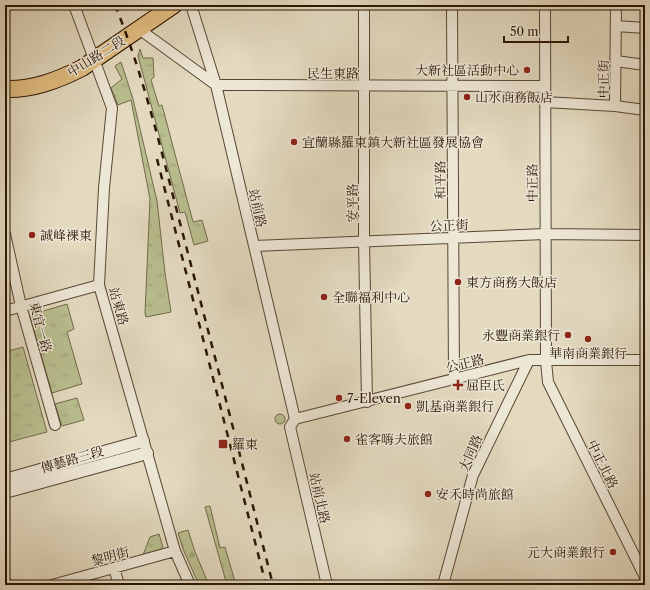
<svg xmlns="http://www.w3.org/2000/svg" width="650" height="590" font-family="'Libre Caslon Text','Noto Serif TC',serif">
<defs>
<pattern id="grass-tufts" width="24" height="20" patternUnits="userSpaceOnUse"><rect width="24" height="20" fill="#b9be8f"/><path d="M3 7l-1-3M5 7V3M7 7l1-3M15 17l-1-3M17 17v-4M19 17l1-3" fill="none" stroke="#9fa27a"/></pattern>
<pattern id="forest-firs" width="22" height="20" patternUnits="userSpaceOnUse"><rect width="22" height="20" fill="#b9be8f"/><path d="M5 1l3.5 6h-7zM16 11l3.5 6h-7z" fill="#9fa27a"/></pattern>
</defs>
<rect width="100%" height="100%" fill="#e3dac0"/>
<filter id="stains"><feTurbulence type="fractalNoise" baseFrequency=".005" numOctaves="4"/><feColorMatrix values="0 0 0 0 .2 0 0 0 0 .09 0 0 0 0 .02 0 0 0 .5 -.17"/></filter>
<radialGradient id="worn" r=".72"><stop offset=".6" stop-color="#630" stop-opacity="0"/><stop offset="1" stop-color="#630" stop-opacity=".3"/></radialGradient>
<path fill="url(#grass-tufts)" stroke="#726a4a" d="M140 49 143 58H153L154 77 151 80 159 106 162 105 193 222 202 220 208 241 194 245 185 212 180 213 138 56Z
M121 62 133 99 157 201 165 273 171 312 146 317 145 313 150 199 131 100 118 105 111 88 122 79 115 66Z
M67 304 74 329 67 332 82 384 52 393 30 317 33 314Z
M23 347 47 432 5 443V352Z
M77 398 84 420 62 426 55 404Z
M210 506 220 548 225 547 236 585H227L205 507Z
M159 534 163 547 161 549 143 555 150 537Z"/>
<path fill="url(#forest-firs)" stroke="#726a4a" d="M188 530 195 552 209 585H199L183 549 178 533Z"/>
<path fill="#b9be8f" stroke="#726a4a" d="M275 419a5 5 0 1 1 10 0a5 5 0 1 1-10 0Z"/>
<g fill="none" stroke-linecap="round" stroke-linejoin="round">
<defs>
<path id="minor" d="M74 5 112 108 104 188 99 285 175 551 190 585
M191 5 216 85 295 419
M364 5V240L367 402
M452 5 454 379
M545 5 546 361 548 382 645 577
M616 26 645 28
M139 29 216 85 545 86
M616 61 645 65
M545 102 615 106 645 110
M615 106 616 5
M5 234 21 306 55 425
M254 246 545 234 645 235
M5 311 99 285
M295 419 529 360H645
M295 419 290 427 327 585
M114 568 119 585
M5 581 6 585
M52 585 175 551
M443 585 473 475 529 360"/>
<path id="tertiary" d="M5 480 143 441
M5 492 147 453"/>
<path id="primary" d="M5 89C33 90 58 80 82 68L174 5"/>
</defs>
<use href="#minor" stroke="#594633" stroke-width="12"/>
<use href="#tertiary" stroke="#594633" stroke-width="14"/>
<use href="#primary" stroke="#2b1504" stroke-width="18"/>
<use href="#minor" stroke="#ede7d6" stroke-width="10"/>
<use href="#tertiary" stroke="#ede7d6" stroke-width="12"/>
<use href="#primary" stroke="#e2bd80" stroke-width="16"/>
<path stroke="#2b1504" stroke-width="2.5" stroke-dasharray="7 7" stroke-linecap="butt" d="M115 5C146 81 164 163 185 242 215 356 244 471 273 585
M157 159 266 585"/>
</g>
<g fill="#8f2418" stroke="#ede7d6" stroke-width="1.5">
<circle cx="527" cy="70" r="4"/>
<circle cx="467" cy="97" r="4"/>
<circle cx="294" cy="142" r="4"/>
<circle cx="32" cy="235" r="4"/>
<circle cx="458" cy="282" r="4"/>
<circle cx="324" cy="297" r="4"/>
<circle cx="568" cy="335" r="4"/>
<circle cx="588" cy="339" r="4"/>
<path d="M456 379h4v4h4v4h-4v4h-4v-4h-4v-4h4z"/>
<circle cx="339" cy="398" r="4"/>
<circle cx="408" cy="406" r="4"/>
<circle cx="347" cy="439" r="4"/>
<rect x="218" y="439" width="10" height="10" rx="2"/>
<circle cx="428" cy="494" r="4"/>
<circle cx="613" cy="552" r="4"/>
</g>
<g text-anchor="middle" dominant-baseline="central" stroke-width="3" stroke-linejoin="round" paint-order="stroke">
<g font-size="13" fill="#2b1504" stroke="#ede7d6">
<text transform="translate(96 56) rotate(-32)">中山路二段</text>
<text x="333" y="73">民生東路</text>
<text transform="translate(603 79) rotate(-90)">中正街</text>
<text transform="translate(440 180) rotate(-90)">和平路</text>
<text transform="translate(532 183) rotate(-90)">中正路</text>
<text transform="translate(352 203) rotate(-89)">安平路</text>
<text transform="translate(258 208) rotate(77)">站前路</text>
<text transform="translate(449 225) rotate(-2)">公正街</text>
<text transform="translate(119 306) rotate(74)">站東路</text>
<text transform="translate(41 327) rotate(75)">東宜一路</text>
<text transform="translate(465 363) rotate(-14)">公正路</text>
<text transform="translate(470 453) rotate(-66)">大同路</text>
<text transform="translate(72 459) rotate(-16)">傳藝路三段</text>
<text transform="translate(603 464) rotate(64)">中正北路</text>
<text transform="translate(320 498) rotate(77)">站前北路</text>
<text transform="translate(110 556) rotate(-15)">黎明街</text>
</g>
<g font-size="13" fill="#2b1504" stroke="#ede7d6" text-anchor="start">
<text x="519" y="70" text-anchor="end">大新社區活動中心</text>
<text x="475" y="97">山水商務飯店</text>
<text x="302" y="142">宜蘭縣羅東鎮大新社區發展協會</text>
<text x="40" y="235">誠峰裸東</text>
<text x="466" y="282">東方商務大飯店</text>
<text x="332" y="297">全聯福利中心</text>
<text x="560" y="335" text-anchor="end">永豐商業銀行</text>
<text x="588" y="353" text-anchor="middle">華南商業銀行</text>
<text x="466" y="385">屈臣氏</text>
<text x="347" y="398">7-Eleven</text>
<text x="416" y="406">凱基商業銀行</text>
<text x="355" y="439">雀客嗨夫旅館</text>
<text x="232" y="444">羅東</text>
<text x="436" y="494">安禾時尚旅館</text>
<text x="605" y="552" text-anchor="end">元大商業銀行</text>
</g>
</g>
<rect width="650" height="590" fill="none" stroke="#e3dac0" stroke-width="20"/>
<rect x="6" y="6" width="638" height="578" fill="none" stroke="#2b1504" stroke-width="2"/>
<rect x="10" y="10" width="630" height="570" fill="none" stroke="#2b1504"/>
<path d="M504 36v6h64v-6" fill="none" stroke="#2b1504" stroke-width="2"/>
<text x="510" y="36" font-size="12" fill="#2b1504" stroke="#ede7d6" stroke-width="3" paint-order="stroke">50 m</text>
<rect width="100%" height="100%" filter="url(#stains)"/>
<rect width="100%" height="100%" fill="url(#worn)"/>
</svg>
